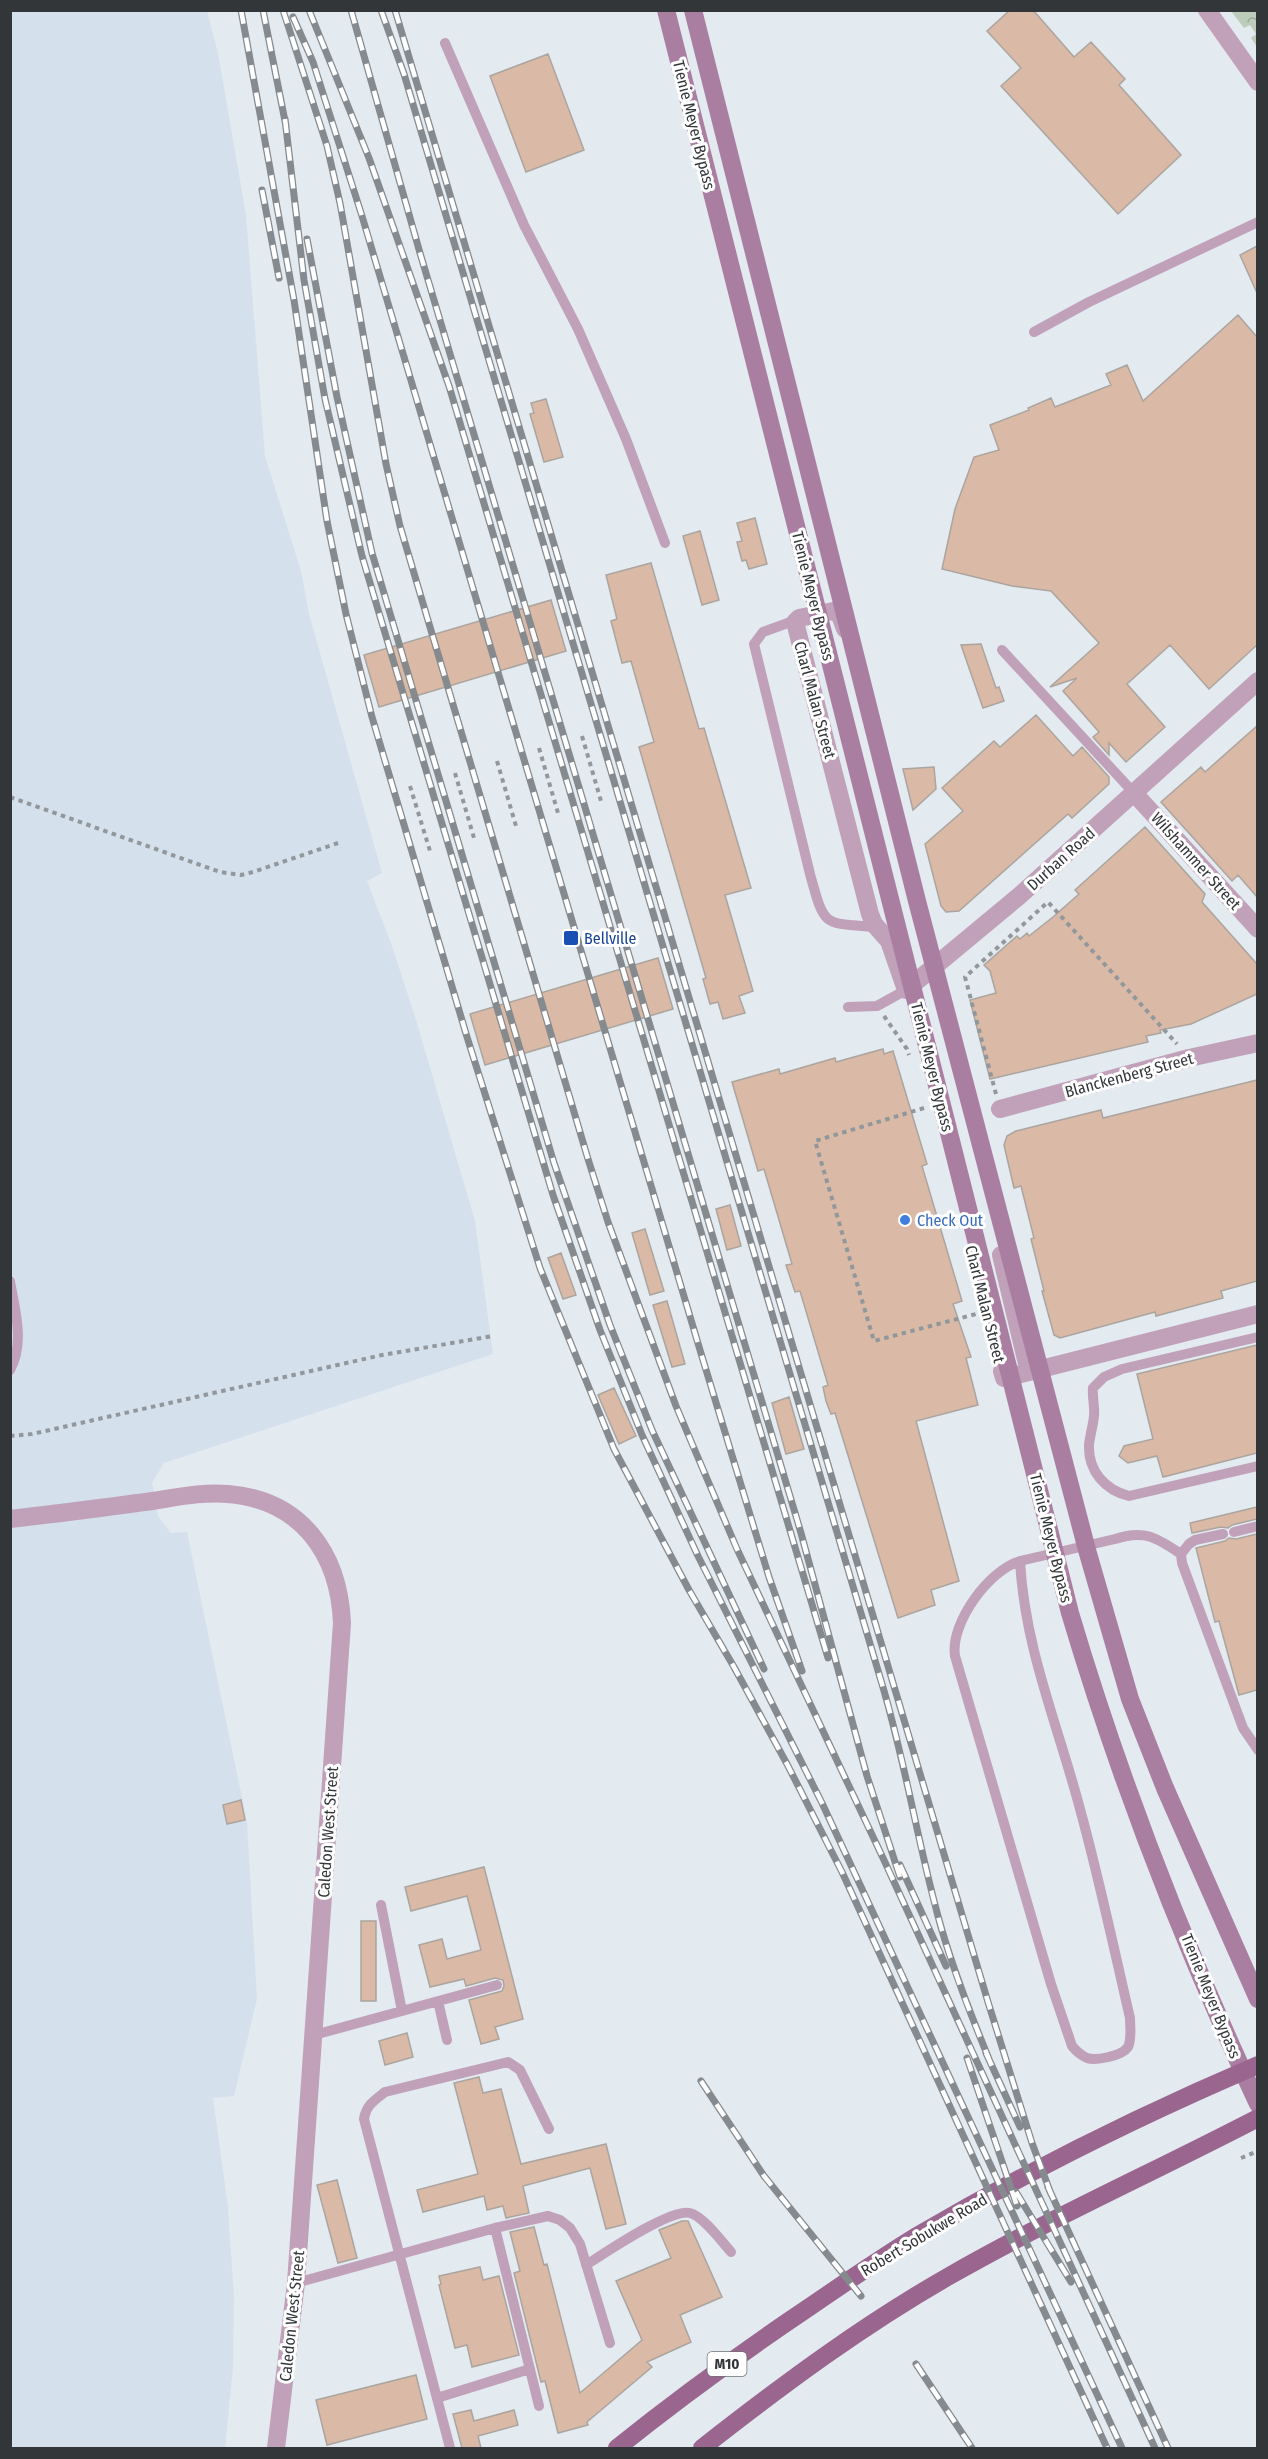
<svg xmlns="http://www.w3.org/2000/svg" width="1268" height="2459" font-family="'Fira Sans Condensed',sans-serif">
<defs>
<pattern id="park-crowns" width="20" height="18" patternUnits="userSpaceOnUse" patternTransform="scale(1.5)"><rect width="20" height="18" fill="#bccdbb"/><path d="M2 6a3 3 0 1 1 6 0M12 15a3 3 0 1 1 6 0" fill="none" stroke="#99a799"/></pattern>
</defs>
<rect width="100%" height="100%" fill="#e3eaf0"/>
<path fill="#d4e1ed" d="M11 11H207L218 53 246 215 265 456 301 571 309 614 382 873 367 881 392 946 417 1023 475 1221 493 1354 164 1463 152 1483 158 1516 171 1533 187 1532 247 1822 257 1999 234 2096 213 2098 228 2207 234 2298 233 2367 225 2448H11Z"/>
<path fill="url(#park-crowns)" d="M1231 11H1257V47L1251 38 1256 34 1250 25 1244 28Z"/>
<path fill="#dabaa6" stroke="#aba49f" stroke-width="1.5" d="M1010 10H1033L1074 57 1091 42 1125 79 1119 85 1181 155 1118 214 1001 86 1021 68 987 31Z
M548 54 584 150 526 172 490 76Z
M1257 246V293L1240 255Z
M1238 315 1257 337V645L1209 689 1170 645 1127 684 1165 727 1126 762 1109 743V755L1093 737 1099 732 1063 691 1077 678 1050 687 1099 643 1051 591 1012 586 942 569 955 509 974 457 999 450 990 425 1029 410 1028 408 1051 398 1055 407 1111 385 1106 374 1127 365 1143 401Z
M546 399 563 457 544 462 530 414 534 413 531 403Z
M755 518 767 564 749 569 746 560 742 561 737 542 742 541 737 523Z
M700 531 719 600 702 605 683 536Z
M651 563 699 729 704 728 751 888 725 895 753 991 739 996 745 1013 723 1019 718 1002 710 1004 703 979 706 978 639 747 654 742 631 661 622 663 611 621 617 619 606 575Z
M551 600 566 651 379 707 364 655Z
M981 644 996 688 999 687 1004 701 983 708 961 645Z
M1036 715 1073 756 1082 747 1109 777V784L1072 818 1068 814 959 911 946 912 941 906 925 844 963 811 942 788 994 741 1000 747Z
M1257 726V897L1238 875 1232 881 1161 802 1201 767 1205 772Z
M934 767 936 789 913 810 903 769Z
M1145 827 1205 894 1202 902 1257 964V994L1191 1024 1160 1030 1161 1033 1146 1036 1148 1042 990 1079 970 1000 996 993 990 971 984 965 1017 936 1020 939 1027 933 1029 936 1053 917 1079 894 1075 890Z
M658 958 673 1009 485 1065 470 1014Z
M883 1049 884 1054 893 1051 927 1164 922 1166 962 1301 953 1304 971 1357 966 1358 978 1405 916 1421 959 1581 931 1590 935 1605 898 1618 835 1413 831 1414 826 1401 823 1387 828 1385 800 1291 795 1292 786 1265 792 1264 764 1169 758 1171 732 1082 779 1069 780 1074 835 1058 836 1062Z
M1257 1080V1281L1221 1291 1223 1298 1156 1316 1155 1312 1060 1338 1054 1335 1042 1291H1044L1031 1239 1034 1238 1021 1186 1014 1188 1004 1145 1007 1136 1016 1131 1101 1110 1103 1118Z
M730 1205 741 1246 727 1250 716 1209Z
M645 1229 664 1291 650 1295 632 1233Z
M561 1253 576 1295 563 1299 548 1258Z
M667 1301 685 1364 672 1367 653 1305Z
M1257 1345V1453L1163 1477 1157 1456 1128 1463 1119 1456 1124 1446 1153 1439 1137 1374Z
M614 1388 636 1436 619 1444 598 1395Z
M789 1397 804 1449 786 1454 772 1403Z
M1257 1507V1519L1232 1525 1228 1528 1221 1527 1192 1533 1190 1523Z
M1257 1534V1690L1239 1695 1219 1621 1215 1622 1196 1548 1225 1541 1229 1538 1236 1539Z
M241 1800 245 1820 227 1824 223 1805Z
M484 1867 523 2019 495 2027 499 2039 481 2044 469 2000 502 1991 504 1986 503 1980 495 1978 466 1986 464 1979 430 1987 419 1945 442 1939 447 1959 481 1950 467 1896 411 1911 405 1887Z
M361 1921H376V2001H361Z
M407 2033 413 2057 385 2065 379 2041Z
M479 2077 483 2093 501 2089 521 2164 606 2144 626 2224 606 2229 590 2168 523 2186 529 2213 506 2218 503 2206 487 2210 484 2196 423 2212 417 2190 478 2174 454 2083Z
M337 2180 357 2258 338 2263 317 2185Z
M682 2221H688L722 2297 680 2315 691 2342 647 2362 652 2367 587 2422 588 2425 558 2433 545 2381 541 2382 514 2273 520 2271 510 2232 534 2227 544 2265 547 2264 580 2393 642 2340 616 2281 671 2258 659 2230Z
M480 2267 483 2280 499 2276 519 2355 472 2367 467 2345 455 2348 439 2285 441 2284 439 2276Z
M416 2375 427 2419 327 2445 316 2400Z
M471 2410 474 2421 514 2410 518 2425 478 2436 481 2448H462L453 2414Z"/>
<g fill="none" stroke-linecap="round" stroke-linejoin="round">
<path stroke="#92979c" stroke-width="4" stroke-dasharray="4.5 4.5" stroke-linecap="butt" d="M582 736 601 801
M539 748 558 813
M497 761 516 826
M455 773 474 838
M410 786 430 851
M10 797 220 872 241 875 253 872 338 843
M884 1016 907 1049 909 1055
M996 1094 965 977 1048 902 1177 1044
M924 1108 815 1141 874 1341 976 1314
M10 1436 32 1434 382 1355 493 1336
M1241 2158 1258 2151"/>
<path stroke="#c0a1b9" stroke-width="10" d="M445 43 524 225 578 329 626 439 665 543
M1034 332 1089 302 1258 222
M796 620 763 632 754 644 810 874C825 928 822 923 877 927
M1002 650 1134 793
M848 1007 877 1006 906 990
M10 1281C15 1310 25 1343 10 1370
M1258 1337 1122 1369 1104 1377 1093 1388C1092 1397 1095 1407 1094 1416 1093 1426 1090 1435 1089 1445 1088 1471 1105 1490 1129 1496L1258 1466
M1234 1532 1258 1526
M1223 1534 1195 1540 1189 1544 1181 1554 1182 1563 1243 1728 1258 1750
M1020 1561C1025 1650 1058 1725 1080 1809 1099 1878 1114 1949 1130 2018 1130 2027 1132 2039 1128 2047 1122 2056 1096 2061 1087 2058 1080 2055 1077 2052 1072 2046L1051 1984 955 1656C950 1623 989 1570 1020 1561L1115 1539C1145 1529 1157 1538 1181 1554
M381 1905 402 2011
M438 2001 447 2040
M314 2035 497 1985
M495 2228 539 2406
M586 2265C605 2253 671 2208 690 2213 703 2216 722 2242 731 2252
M296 2283 495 2228 548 2216 560 2220 570 2228 580 2244 610 2343
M437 2398 530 2369
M450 2448 364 2119C366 2105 375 2100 385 2092L508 2062 520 2070 549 2129"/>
<path stroke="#c0a1b9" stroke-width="18" d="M1207 10 1258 82
M845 629 838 610 799 618 795 622 870 914 874 924 889 941 905 987
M1134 793 1258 929
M906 990 1018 897 1258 681
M1000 1109 1189 1058 1258 1043
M1001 1255 1029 1372
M1002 1371 1004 1378 1029 1372 1258 1314
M10 1519C53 1514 95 1509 137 1503 166 1500 198 1491 228 1494 301 1500 339 1553 342 1623L296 2283 276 2448"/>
<path stroke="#aa7ea1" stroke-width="18" d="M666 10 1070 1613C1120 1781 1184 1946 1258 2104
M693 10 917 901 1087 1550 1130 1699 1165 1788 1258 1999"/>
<path stroke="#9a658f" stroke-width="18" d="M617 2448C679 2398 744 2351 811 2306 846 2282 881 2258 917 2236 1026 2172 1141 2115 1258 2065
M702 2448C781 2386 863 2325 951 2275 1051 2218 1156 2171 1258 2118"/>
<defs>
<path id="rail" d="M241 10 294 300 327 521 346 614 372 717 467 1037 540 1268 614 1449 689 1590 734 1667 787 1764 842 1872 1107 2448
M263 10 286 126
M283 10 327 146 340 203 386 464 400 526 588 1159 608 1222 676 1406 737 1549 883 1858 1155 2448
M309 10 369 158 449 386 828 1658
M351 10 420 253 801 1533 867 1776 900 1877
M381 10 404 74 882 1684C905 1761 917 1839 938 1916 951 1965 970 2013 989 2059
M395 10 988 2002 1032 2143 1051 2194
M293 17 313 62 362 216 700 1350 769 1577 802 1671
M285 119 304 280 325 399 362 556 553 1195 600 1330 642 1435 698 1556 822 1803 1122 2448
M262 190 279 278
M307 239 337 397 372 553 554 1163 610 1325 652 1430 764 1669
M900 1865 946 1966
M986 2053 1020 2127
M967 2058 1017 2206
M701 2081 764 2176 861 2296
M1048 2187 1168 2448
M1016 2192 1071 2282
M916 2364 972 2448"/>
</defs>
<use href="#rail" stroke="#858a8e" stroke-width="7"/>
<use href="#rail" stroke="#fff" stroke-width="4.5" stroke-dasharray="14" stroke-linecap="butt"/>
</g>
<rect fill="#1a4fb4" stroke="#fff" stroke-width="2" x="563" y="930" width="16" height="16" rx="3"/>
<circle fill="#3f7fe0" stroke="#fff" stroke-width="2" cx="905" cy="1220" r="6"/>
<g text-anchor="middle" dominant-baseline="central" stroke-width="6" stroke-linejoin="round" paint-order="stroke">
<rect fill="#fff" stroke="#707274" stroke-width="1.5" x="707.5" y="2352" width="39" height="24" rx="4.5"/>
<g font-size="15" font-weight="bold" fill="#333639">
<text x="727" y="2364">M10</text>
</g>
<g font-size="16" fill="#333639" stroke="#fff">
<text transform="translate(694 125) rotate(76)">Tienie Meyer Bypass</text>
<text transform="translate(813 596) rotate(76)">Tienie Meyer Bypass</text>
<text transform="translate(815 700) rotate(75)">Charl Malan Street</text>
<text transform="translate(1061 859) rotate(-42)">Durban Road</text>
<text transform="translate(1196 861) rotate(48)">Wilshammer Street</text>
<text transform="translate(932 1067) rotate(76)">Tienie Meyer Bypass</text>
<text transform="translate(1129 1075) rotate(-15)">Blanckenberg Street</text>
<text transform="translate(985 1304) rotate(76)">Charl Malan Street</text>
<text transform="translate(1051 1538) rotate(76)">Tienie Meyer Bypass</text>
<text transform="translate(328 1832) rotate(-86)">Caledon West Street</text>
<text transform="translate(1211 1996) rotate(68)">Tienie Meyer Bypass</text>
<text transform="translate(924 2235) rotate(-31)">Robert Sobukwe Road</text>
<text transform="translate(292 2316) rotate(-84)">Caledon West Street</text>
</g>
<g font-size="16" fill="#164399" stroke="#fff" text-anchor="start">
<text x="584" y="938">Bellville</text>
</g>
<g font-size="16" fill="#366cbe" stroke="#fff" text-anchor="start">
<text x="917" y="1220">Check Out</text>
</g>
</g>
<rect width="1268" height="2459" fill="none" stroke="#333639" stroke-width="24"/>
</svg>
